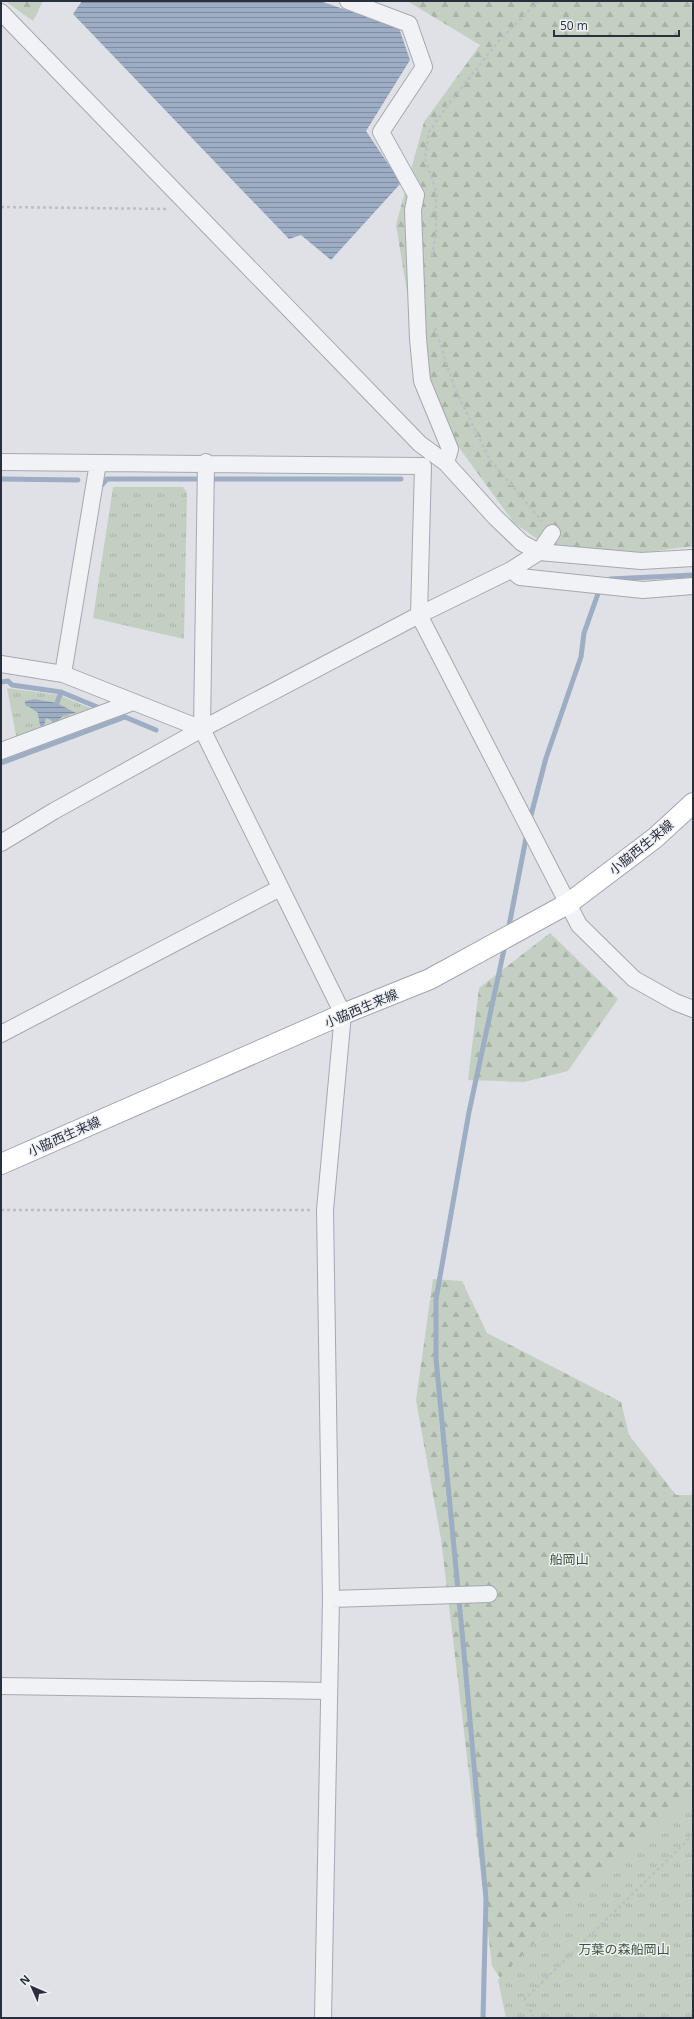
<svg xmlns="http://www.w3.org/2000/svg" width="694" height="2019" font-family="'Open Sans','Noto Sans JP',sans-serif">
<defs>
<pattern id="forest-firs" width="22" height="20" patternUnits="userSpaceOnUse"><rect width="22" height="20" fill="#c3d0c1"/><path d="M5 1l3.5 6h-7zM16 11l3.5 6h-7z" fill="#a8b3a7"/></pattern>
<pattern id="park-tufts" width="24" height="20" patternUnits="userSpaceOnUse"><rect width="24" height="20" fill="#c3d0c1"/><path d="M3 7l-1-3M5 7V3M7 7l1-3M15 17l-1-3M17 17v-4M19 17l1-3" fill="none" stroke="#a8b3a7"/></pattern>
<pattern id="water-rules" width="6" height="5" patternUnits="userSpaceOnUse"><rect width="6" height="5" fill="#9dadc3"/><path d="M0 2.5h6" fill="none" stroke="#808da0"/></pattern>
</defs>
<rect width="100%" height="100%" fill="#dfe1e7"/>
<path fill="url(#forest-firs)" d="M5 1H43L33 21Z
M407 1H693V546L571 562 514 523 425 401 396 225 424 122 480 45Z
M550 933 618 999 568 1071 524 1082 468 1080 479 988Z
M433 1279 462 1281 487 1333 621 1402 629 1435 676 1495H693V2018H527L492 1966 441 1539 416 1400Z"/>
<path fill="url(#park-tufts)" d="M113 487H183L187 493 184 639 93 618Z
M7 688 59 695 100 712 17 741Z
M693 1796V2018H506L498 1980 597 1877Z"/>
<path fill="url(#water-rules)" d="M82 1H320L399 28 410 60 366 131 401 183 331 260 301 235 289 239 73 14Z
M34 699 57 703 76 713 64 715 54 724 51 720 46 718 44 726H40L38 713 25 704V701Z"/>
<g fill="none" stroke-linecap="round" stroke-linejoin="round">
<path stroke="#9dadc3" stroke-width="5" d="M1 479 78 480
M99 488 107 479H401
M607 581 610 579 693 575
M1 682 8 681 12 685 61 692 102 709
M57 703 61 692
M1 763 125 717 156 730
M530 819 546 758 581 657 584 633 600 588
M508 931 527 833
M483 2018 486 1899 463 1642 436 1359V1299L469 1112 505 945"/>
<defs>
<path id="minor" d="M348 1 409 24 424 67 381 132 416 195 413 210 418 339 422 381 450 449 446 463
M1 12 420 444 446 463 495 517 522 543 539 552 641 561 693 558
M1 462 423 466 419 615 579 925 634 979 675 1002 693 1009
M206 462 202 729 343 1014 325 1210 331 1599 323 2018
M511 570 520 577 643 590 693 586
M1 664 63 674 202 729
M63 674 98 463
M1 751 133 702
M1 843 54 811 202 729 419 615 511 570 539 552 552 533
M1 1034 280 888
M331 1599 489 1594
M1 1686 328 1691"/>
<path id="major" d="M1 1164 343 1014 430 979 569 903 655 838 693 803"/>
</defs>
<use href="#minor" stroke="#a5a8b0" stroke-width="18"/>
<use href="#major" stroke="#9fa5b1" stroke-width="22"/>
<path stroke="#bdbfc5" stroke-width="2.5" stroke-dasharray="3 3" stroke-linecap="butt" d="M1 207 168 209
M432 256 436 233V191L425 158 429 132 447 106 497 43 538 1
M435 328 455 389 490 460 542 521
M1 1210H310
M524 2000 693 1835
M527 2004 534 2018"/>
<use href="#minor" stroke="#f1f2f5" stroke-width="16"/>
<use href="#major" stroke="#fff" stroke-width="20"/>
</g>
<g text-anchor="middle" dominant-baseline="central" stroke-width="3" stroke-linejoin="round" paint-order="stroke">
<g font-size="13" fill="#292f3c" stroke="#eef0f4">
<text transform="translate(641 847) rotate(-39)">小脇西生来線</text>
<text transform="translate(361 1008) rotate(-23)">小脇西生来線</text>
<text transform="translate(64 1136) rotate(-24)">小脇西生来線</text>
</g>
<g font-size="13" fill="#3b5638" stroke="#eef0f4">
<text x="569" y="1559">船岡山</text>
<text x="624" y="1949">万葉の森船岡山</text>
</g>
</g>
<rect width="694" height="2019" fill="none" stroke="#292f3c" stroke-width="4"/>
<g transform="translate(32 1987) rotate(315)" stroke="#eef0f4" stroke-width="3" paint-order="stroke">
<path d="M0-3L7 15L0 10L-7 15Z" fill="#292f3c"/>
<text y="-6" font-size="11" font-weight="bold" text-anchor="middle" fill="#292f3c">N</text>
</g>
<path d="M554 30v6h125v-6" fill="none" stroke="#292f3c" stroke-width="2"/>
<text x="560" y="30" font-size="12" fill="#292f3c" stroke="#eef0f4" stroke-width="3" paint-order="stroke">50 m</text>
</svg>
